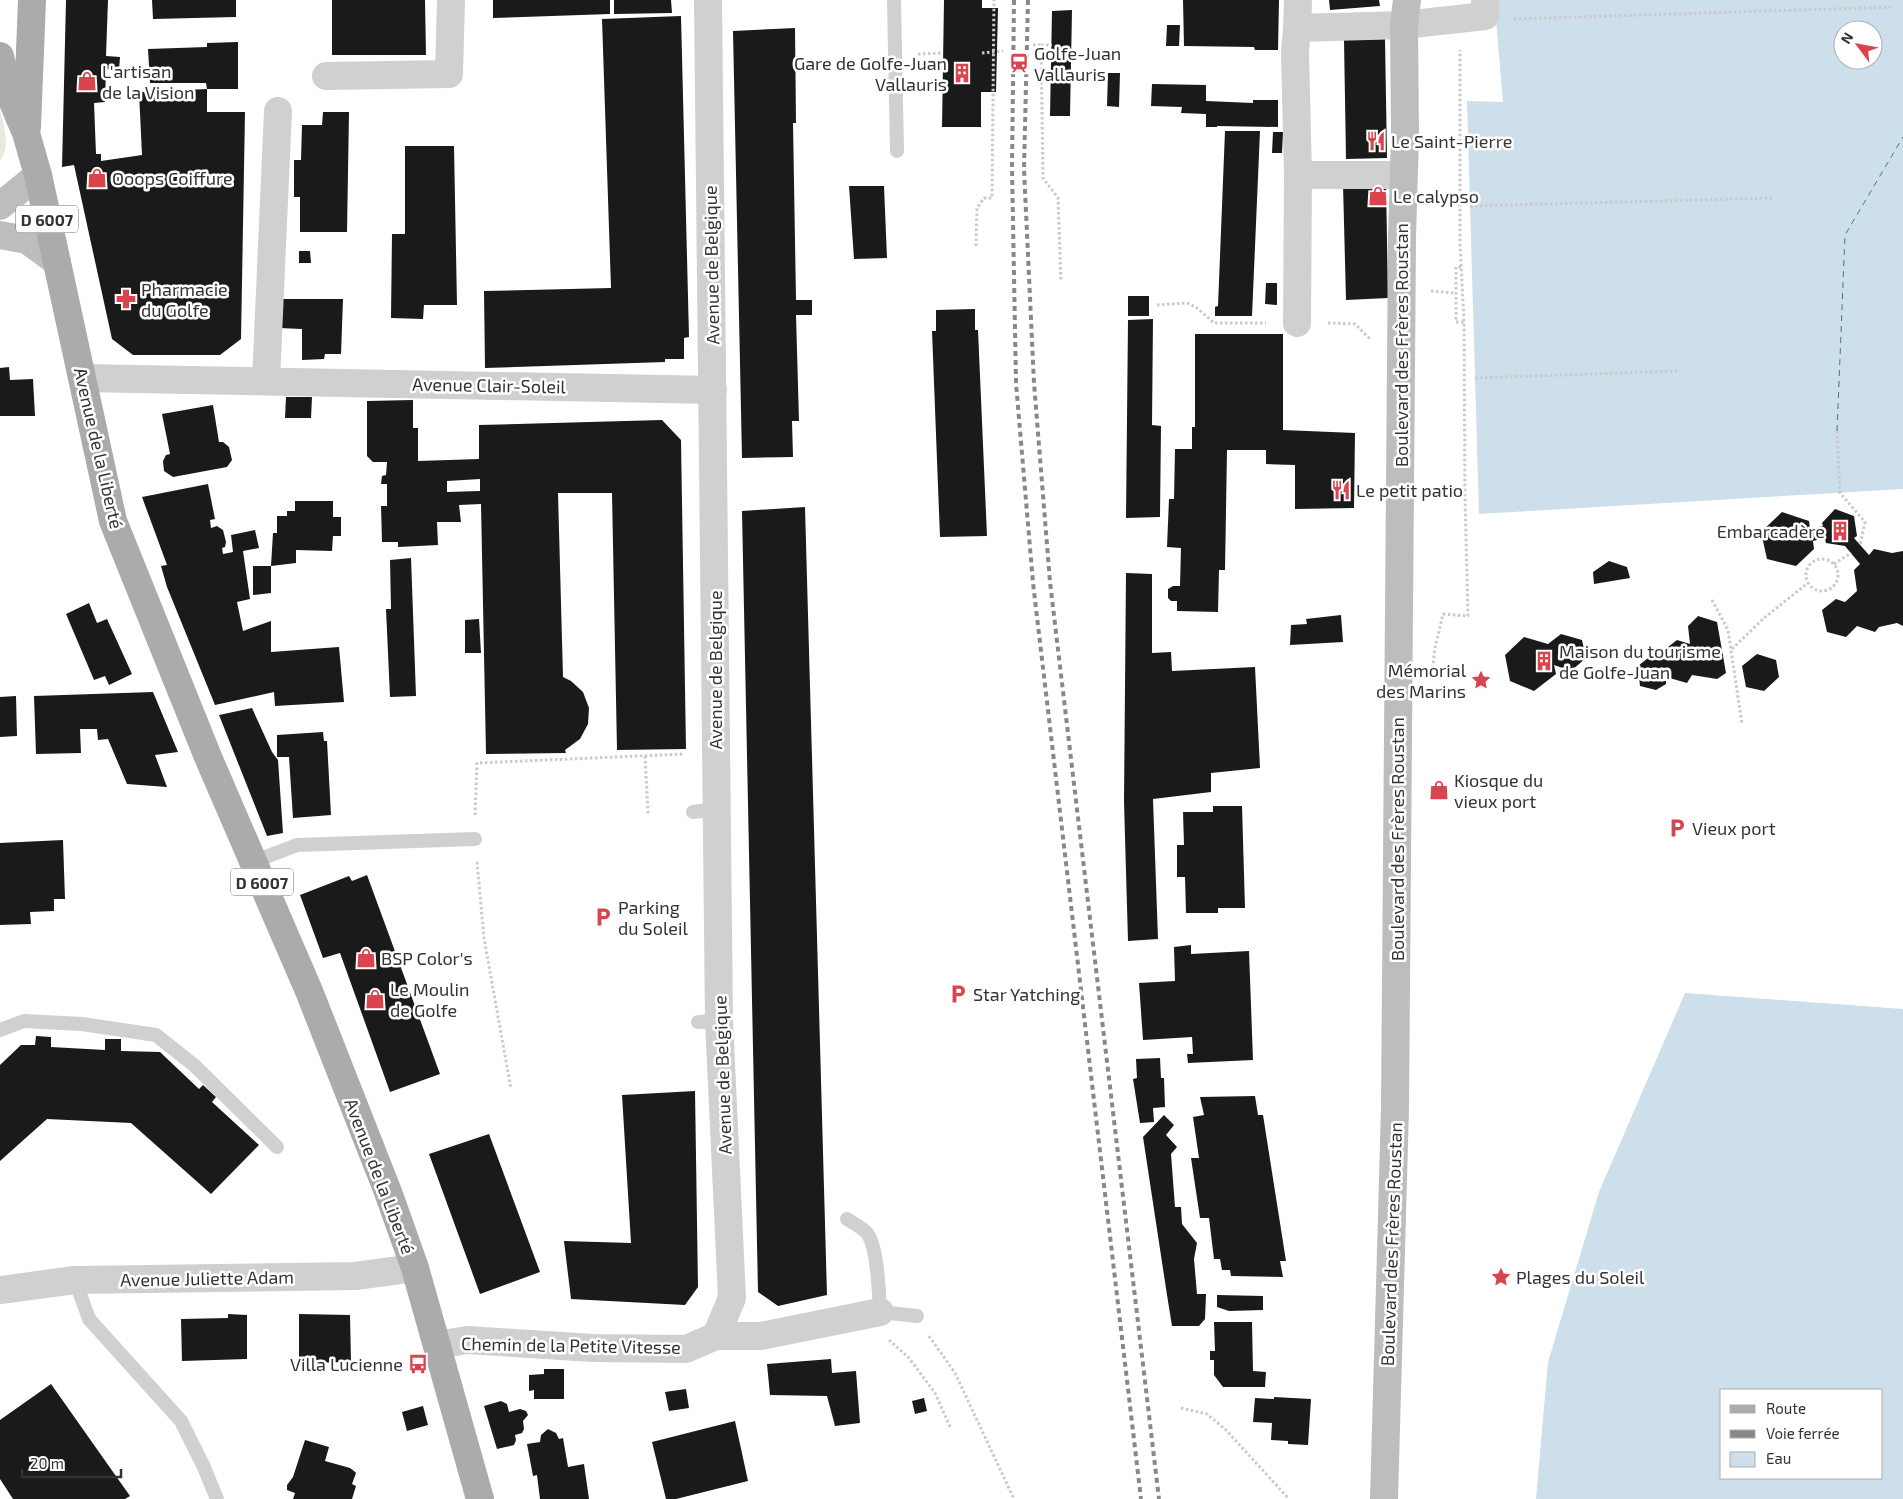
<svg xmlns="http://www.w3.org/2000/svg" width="1903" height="1499" font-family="'Exo 2',sans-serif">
<rect width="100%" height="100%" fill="#fff"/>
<path fill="#e5ebdf" d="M0 110C4 126 11 147 0 161Z"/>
<path fill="#cddfea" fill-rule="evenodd" d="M1496 0H1903V489L1479 514 1467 101 1503 102 1496 20ZM1843 30H1873V60H1843Z
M1685 993 1903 1009V1499H1536L1548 1362 1599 1192ZM1882 1390V1478H1722V1390Z"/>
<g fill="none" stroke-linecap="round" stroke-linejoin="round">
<path stroke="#457390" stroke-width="1" stroke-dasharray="6 5" stroke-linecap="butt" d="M1837 431 1845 235 1903 137"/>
</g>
<path fill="#1a1a1a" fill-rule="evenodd" d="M66 0H108L106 56 120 57 119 70 106 69 105 102 94 103 96 154H101V161L142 155 139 92 207 89 206 83H150L148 49 207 47V43L238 42V89H207V112H245L241 339 220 355H133L112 339 74 165 62 167Z
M152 0H236V17L153 19Z
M332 0H425L426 55H332Z
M493 0H610V14L493 18Z
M614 0H671L672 13 614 14Z
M944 0H982V8H998L996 92H981V127H942Z
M1183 0H1279L1278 50H1255L1254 47 1184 46Z
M1329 0H1379L1380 6 1330 10Z
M1072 10 1070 116H1050L1052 11Z
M681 16 689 337 684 338V359H665V362L485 368 484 291 611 288 602 19Z
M1167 25H1180L1179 46H1166Z
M795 28 796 123H793L796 300H812V315H796L799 421H792L793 457 742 458 733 31Z
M1385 39 1387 158 1346 159 1344 40Z
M1108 73H1120L1119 107 1107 106Z
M1152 84 1206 85V101L1253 103V100H1278V127L1217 126V127H1206V114L1181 113 1182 107 1151 106Z
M323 112H349L347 232H300V197H294V160H301L302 125H322Z
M1225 131H1260L1252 316H1215V307L1218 306Z
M1273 132H1283L1282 153H1272Z
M405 146H454L457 305H424L423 319 391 318 392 234H405Z
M1386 183 1388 298 1346 300 1343 184Z
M849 186H884L887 258 854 259Z
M299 251H310L311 263H299Z
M1266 283H1277V305L1265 304Z
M1128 296H1149V316H1128Z
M279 299H343L341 354H325L324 359 302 360V329L279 328Z
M975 309V330H978L987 536 940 537 932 331H936V310Z
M1153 319 1152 425 1161 426 1160 517 1126 518 1128 320Z
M1195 334H1283V430L1355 433 1354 508 1295 509V465L1266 464V450H1227L1225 570H1219L1218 612 1177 611V601H1171L1168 598V589L1173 586H1180L1181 548 1167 547 1169 499H1174L1175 449H1192V427H1195Z
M9 367 10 380 33 379 35 416H0V368Z
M286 397H312L311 418H285Z
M413 400V428H418V461L479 459V425L662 420 681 440 686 749 617 750 612 493H558L563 677 571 681 583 692 589 708 588 724 580 739 565 750 566 753 486 754 481 504 459 505 461 522H437L438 545 398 547V542H382L381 506H387V484H381L382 476 386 475 387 462H373L367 456V401ZM480 479V491L447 492V481Z
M213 405 219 442H223L229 447 232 460 227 467 173 477 164 471 163 461 166 455 170 454 162 414Z
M208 484 215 519 210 520 211 528 217 526 223 530 226 542 225 547 222 548 223 554 233 552 231 535 255 530 259 548 243 551 250 599 237 602 243 631 271 621V652L339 647 344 702 275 706 274 692 215 705 167 587 161 566 167 565 142 497Z
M295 501H333V517H341V536H333L332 551 296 550V563L271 566V593L253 595V566H271L273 533H277V516H287V511H295Z
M805 507 827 1295 778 1306 758 1292 742 511Z
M1835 509 1854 516 1857 536 1854 538 1869 555 1874 549 1892 553 1903 551V626L1897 623 1879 627 1875 632 1857 626 1846 637 1827 632 1822 610 1836 599 1845 602 1857 591 1854 570 1860 564 1845 546 1826 543 1825 538 1813 541 1814 549 1796 566 1767 559 1761 532 1782 512 1809 521 1810 529 1823 526 1822 523Z
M411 558 416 696 390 697 386 609H391L390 560Z
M1609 561 1627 567 1630 578 1594 584 1593 572Z
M1126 573 1152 574V653L1171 652 1172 671 1255 667 1260 768 1211 773V792L1153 799 1158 939 1128 941 1124 802Z
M89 603 97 623 107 619 132 674 109 685 105 676 94 680 66 614Z
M1341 615 1343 642 1290 645 1291 625 1307 624 1306 619Z
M1698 616 1717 622 1726 673 1717 679 1692 675 1687 683 1666 677V684L1656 690 1640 686 1638 666 1648 658 1660 660 1659 654 1677 640 1690 644 1688 626Z
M479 619 481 653H465V620Z
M1561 634 1582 640 1586 658 1571 671 1554 665 1556 674 1534 691 1510 681 1505 655 1524 637 1548 644Z
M1757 654 1776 660 1779 677 1764 691 1746 687 1742 666Z
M153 692 178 752 155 755 167 787 127 784 108 739 98 740 97 729H80L81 753 36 754 34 696Z
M16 696 17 736 0 737V697Z
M252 708 272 752 278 760 283 833 267 836 219 715Z
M323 732 324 741H327L331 815 293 818 289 757H277V735Z
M1213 806H1242L1245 908H1218V913H1186L1185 877H1177V845H1184L1183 812H1213Z
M63 840 65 899H54V911L30 912 31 924 0 925V843Z
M367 875 440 1074 390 1092 340 953 323 958 300 895 349 876 352 881Z
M1191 945V954L1249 951 1253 1060 1188 1063 1187 1054H1193L1192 1037 1143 1040 1139 983 1175 981 1174 947Z
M36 1036 51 1037V1047L105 1050V1039H121V1051L160 1052 199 1089 203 1085 216 1097 212 1102 259 1145 211 1194 131 1123 47 1119 0 1161V1065L21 1045H35Z
M1160 1058 1161 1078H1164L1165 1107 1153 1108 1154 1122 1140 1123 1133 1079 1137 1078 1136 1059Z
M695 1091 698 1287 685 1305 571 1299 564 1241 631 1243 622 1095Z
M1255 1096 1258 1115H1263L1286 1261H1280L1283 1277 1231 1276 1230 1270H1222L1220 1259H1214L1209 1218H1200L1191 1158H1199L1193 1117 1204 1115 1200 1097Z
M1164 1115 1174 1125 1166 1135 1177 1147 1171 1154 1175 1207H1181L1182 1224 1197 1243 1194 1259 1197 1294H1206L1205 1319 1199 1326H1172L1167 1295 1143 1137Z
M489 1134 540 1272 480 1294 429 1154Z
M1217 1295 1263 1296V1310L1229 1311 1217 1307Z
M228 1314 247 1315V1359L182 1361 181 1319 228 1318Z
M299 1314 350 1315 351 1362 299 1363Z
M1214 1322H1252L1253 1371 1266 1372 1265 1387H1223L1214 1375V1360H1210V1351H1215Z
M831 1359 832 1373 856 1371 860 1423 835 1426 827 1396 770 1395 767 1364Z
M544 1369H564V1399H534V1390L529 1391V1375L544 1374Z
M51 1384 130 1496 125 1499H13L0 1479V1420Z
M686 1389 689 1408 669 1411 665 1392Z
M1274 1397 1311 1399 1308 1445 1288 1444V1441L1271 1440 1272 1423 1253 1422 1255 1398 1274 1399Z
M924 1398 927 1411 915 1414 912 1401Z
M501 1401 507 1404 509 1412 520 1409 526 1411 528 1415 523 1421 524 1429 522 1433 515 1435 516 1440 514 1445 497 1449 484 1406Z
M423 1406 428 1425 407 1431 402 1412Z
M735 1421 748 1481 676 1499H666L652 1442Z
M548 1429 556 1433 559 1439 563 1438 568 1467 584 1464 589 1499H540L537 1475 533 1476 527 1444 540 1442 541 1435Z
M305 1440 329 1447 325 1461 350 1468 354 1471 356 1473 352 1484 356 1486 352 1499H293L295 1493 287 1490V1485L293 1477Z"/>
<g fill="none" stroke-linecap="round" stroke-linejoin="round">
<path stroke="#cacaca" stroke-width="3" stroke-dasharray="2.5 2.5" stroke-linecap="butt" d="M1514 19 1894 7
M1033 45H1041L1043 178 1058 198 1061 281
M1041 45H1052
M982 53 1003 51
M918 54 943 53
M1470 206 1772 198
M976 246 977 208 984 198H992L994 0
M1461 267H1456V322H1464
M1431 291 1455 293
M1157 305 1187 303 1196 307 1214 323H1266
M1328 323 1355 324 1370 339
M1475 378 1677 371
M1837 431 1840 493 1865 522 1860 545
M1806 575a16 16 0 1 1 32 0a16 16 0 1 1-32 0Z
M1834 564 1851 553
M1712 600 1728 630 1742 724
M1732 649 1764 618 1808 583
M1432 673 1435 648 1443 614 1468 616 1465 498 1464 322 1460 243V50
M645 756 648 814
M475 815 477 763 685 754
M477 862 484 938 511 1089
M929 1336 955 1373 1014 1499
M889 1340 909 1358 935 1393 951 1429
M1181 1408 1207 1414 1225 1429 1289 1499"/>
<path stroke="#d0d0d0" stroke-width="14" d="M894 0 897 151
M693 812 716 809
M253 862 297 845 475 839
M698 1022 719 1021
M0 1030 24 1021 82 1024 156 1035 195 1066 277 1147
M847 1219C853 1223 861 1227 866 1232 878 1244 879 1295 880 1312L917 1316
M75 1280 89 1319 181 1421 203 1465 217 1499"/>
<path stroke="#d0d0d0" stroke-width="28" d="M708 0 719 1021 732 1298 716 1336
M1297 28 1298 0
M326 76 449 74 451 0
M1403 175H1298L1295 52 1297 28 1404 25 1485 16V0
M1297 323 1298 175
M83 378 713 390
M266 381 278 111
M0 1290 75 1280 355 1276 415 1268
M437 1345 467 1340 593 1348 686 1349 716 1336H761L880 1312"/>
<path stroke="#bdbdbd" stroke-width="28" d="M0 206 38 175
M0 235 27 240 57 262
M1384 1499 1395 1108 1402 238 1405 136 1404 25 1407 0"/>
<path stroke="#ababab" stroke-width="28" d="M0 56 7 88 26 133 38 175 113 521 208 757 309 991 388 1192 415 1268 480 1499
M27 127 32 0"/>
<path stroke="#888" stroke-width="4" stroke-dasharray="5 4" stroke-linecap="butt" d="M1014 0 1012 167 1016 383 1033 583 1141 1499
M1028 0 1024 169 1034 383 1050 582 1159 1499"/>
</g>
<defs>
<symbol id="station-bare" viewBox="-9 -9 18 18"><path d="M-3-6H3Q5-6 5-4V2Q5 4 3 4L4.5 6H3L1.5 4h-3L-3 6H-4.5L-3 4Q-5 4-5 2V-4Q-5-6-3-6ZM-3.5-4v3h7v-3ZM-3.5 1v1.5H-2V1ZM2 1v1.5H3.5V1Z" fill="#da444f" stroke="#fff" stroke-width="2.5" paint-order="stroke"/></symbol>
<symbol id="building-bare" viewBox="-9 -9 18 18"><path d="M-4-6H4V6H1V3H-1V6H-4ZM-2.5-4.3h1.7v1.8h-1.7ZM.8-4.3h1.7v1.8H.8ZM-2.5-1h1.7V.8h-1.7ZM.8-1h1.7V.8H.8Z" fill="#da444f" stroke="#fff" stroke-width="2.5" paint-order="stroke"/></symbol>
<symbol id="shop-bare" viewBox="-9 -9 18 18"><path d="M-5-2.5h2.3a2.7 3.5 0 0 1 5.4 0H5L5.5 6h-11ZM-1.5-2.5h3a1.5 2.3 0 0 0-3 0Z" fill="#da444f" stroke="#fff" stroke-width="2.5" paint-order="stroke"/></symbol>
<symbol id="restaurant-bare" viewBox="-9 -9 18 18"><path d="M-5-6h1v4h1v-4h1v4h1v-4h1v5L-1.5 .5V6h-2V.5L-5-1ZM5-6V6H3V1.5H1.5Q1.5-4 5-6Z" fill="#da444f" stroke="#fff" stroke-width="2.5" paint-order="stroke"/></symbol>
<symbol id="pharmacy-bare" viewBox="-9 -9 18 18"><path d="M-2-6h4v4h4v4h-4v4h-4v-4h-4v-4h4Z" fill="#da444f" stroke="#fff" stroke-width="2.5" paint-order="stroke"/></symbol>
<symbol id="sight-bare" viewBox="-9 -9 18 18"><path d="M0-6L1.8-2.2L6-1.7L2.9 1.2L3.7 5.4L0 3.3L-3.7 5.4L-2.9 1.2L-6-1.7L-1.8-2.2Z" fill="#da444f" stroke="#fff" stroke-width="2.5" paint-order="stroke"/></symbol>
<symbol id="parking-bare" viewBox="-9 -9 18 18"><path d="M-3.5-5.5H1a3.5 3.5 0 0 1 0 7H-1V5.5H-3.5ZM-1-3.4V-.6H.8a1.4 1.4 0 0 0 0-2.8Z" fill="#da444f" stroke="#fff" stroke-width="2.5" paint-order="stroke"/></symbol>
<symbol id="bus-bare" viewBox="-9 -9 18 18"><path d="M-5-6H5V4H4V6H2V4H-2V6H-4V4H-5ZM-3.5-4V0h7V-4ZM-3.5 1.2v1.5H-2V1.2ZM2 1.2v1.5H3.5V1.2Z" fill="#da444f" stroke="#fff" stroke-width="2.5" paint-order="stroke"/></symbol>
</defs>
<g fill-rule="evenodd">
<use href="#station-bare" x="1005" y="49" width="28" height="28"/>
<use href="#building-bare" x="948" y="59" width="28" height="28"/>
<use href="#shop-bare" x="73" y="67" width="28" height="28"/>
<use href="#restaurant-bare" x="1362" y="127" width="28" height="28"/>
<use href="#shop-bare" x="83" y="164" width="28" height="28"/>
<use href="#shop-bare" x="1364" y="182" width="28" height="28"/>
<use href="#pharmacy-bare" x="112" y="285" width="28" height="28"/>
<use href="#restaurant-bare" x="1327" y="476" width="28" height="28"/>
<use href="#building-bare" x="1826" y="517" width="28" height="28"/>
<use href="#building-bare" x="1530" y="647" width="28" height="28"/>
<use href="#sight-bare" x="1467" y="666" width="28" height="28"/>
<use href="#shop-bare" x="1425" y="776" width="28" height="28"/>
<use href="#parking-bare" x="1663" y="814" width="28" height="28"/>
<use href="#parking-bare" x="589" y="903" width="28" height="28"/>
<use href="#shop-bare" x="352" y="944" width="28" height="28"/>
<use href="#parking-bare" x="944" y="980" width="28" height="28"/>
<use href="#shop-bare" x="361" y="985" width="28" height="28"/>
<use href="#sight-bare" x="1487" y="1263" width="28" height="28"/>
<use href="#bus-bare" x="404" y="1350" width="28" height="28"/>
</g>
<g text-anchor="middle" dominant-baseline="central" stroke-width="5" stroke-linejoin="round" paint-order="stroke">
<g fill="#fff" stroke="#707070" stroke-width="1">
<rect x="16" y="205.5" width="62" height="27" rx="4"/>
<rect x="231" y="868.5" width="62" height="27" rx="4"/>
</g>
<g font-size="16" font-weight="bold" fill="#333">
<text x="47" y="219">D 6007</text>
<text x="262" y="882">D 6007</text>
</g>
<g font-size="18" fill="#333" stroke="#fff" text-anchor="start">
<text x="1034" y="53">Golfe-Juan<tspan x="1034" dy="21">Vallauris</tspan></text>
<text x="947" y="63" text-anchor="end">Gare de Golfe-Juan<tspan x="947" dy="21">Vallauris</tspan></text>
<text x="102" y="71">L'artisan<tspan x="102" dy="21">de la Vision</tspan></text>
<text x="1391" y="141">Le Saint-Pierre</text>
<text x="112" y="178">Ooops Coiffure</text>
<text x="1393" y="196">Le calypso</text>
<text x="141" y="289">Pharmacie<tspan x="141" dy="21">du Golfe</tspan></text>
<text x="1356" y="490">Le petit patio</text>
<text x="1825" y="531" text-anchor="end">Embarcadère</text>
<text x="1559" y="651">Maison du tourisme<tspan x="1559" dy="21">de Golfe-Juan</tspan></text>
<text x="1466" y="670" text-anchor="end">Mémorial<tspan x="1466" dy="21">des Marins</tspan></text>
<text x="1454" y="780">Kiosque du<tspan x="1454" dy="21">vieux port</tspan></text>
<text x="1692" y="828">Vieux port</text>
<text x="618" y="907">Parking<tspan x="618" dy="21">du Soleil</tspan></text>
<text x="381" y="958">BSP Color's</text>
<text x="390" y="989">Le Moulin<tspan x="390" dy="21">de Golfe</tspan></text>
<text x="973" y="994">Star Yatching</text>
<text x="1516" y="1277">Plages du Soleil</text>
<text x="403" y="1364" text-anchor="end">Villa Lucienne</text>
</g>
<g font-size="18" fill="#333" stroke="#fff">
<text transform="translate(711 265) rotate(-91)">Avenue de Belgique</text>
<text transform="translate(1401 345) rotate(-90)">Boulevard des Frères Roustan</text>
<text transform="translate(489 385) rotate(1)">Avenue Clair-Soleil</text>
<text transform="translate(99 448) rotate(77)">Avenue de la Liberté</text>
<text transform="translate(715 670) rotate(-90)">Avenue de Belgique</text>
<text transform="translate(1397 839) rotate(-90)">Boulevard des Frères Roustan</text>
<text transform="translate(722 1075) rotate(-92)">Avenue de Belgique</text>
<text transform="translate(380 1176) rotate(69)">Avenue de la Liberté</text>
<text transform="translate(1391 1244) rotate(-88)">Boulevard des Frères Roustan</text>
<text transform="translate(207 1278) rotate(-1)">Avenue Juliette Adam</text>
<text transform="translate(571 1345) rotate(1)">Chemin de la Petite Vitesse</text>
</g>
</g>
<rect x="1720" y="1389" width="162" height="90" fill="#ffffff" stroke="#adadad"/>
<rect x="1730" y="1405" width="25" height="8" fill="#ababab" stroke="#adadad"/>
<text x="1766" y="1414" font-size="15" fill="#333333">Route</text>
<rect x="1730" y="1430" width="25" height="8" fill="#888888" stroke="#adadad"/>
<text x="1766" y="1439" font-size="15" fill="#333333">Voie ferrée</text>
<rect x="1730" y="1452" width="25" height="15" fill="#cddfea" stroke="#adadad"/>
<text x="1766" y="1464" font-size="15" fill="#333333">Eau</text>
<g transform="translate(1858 45) rotate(302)"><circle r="24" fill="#ffffff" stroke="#adadad"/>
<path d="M0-4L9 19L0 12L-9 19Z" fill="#da444f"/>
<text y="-8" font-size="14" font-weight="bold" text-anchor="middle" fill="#333333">N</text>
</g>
<path d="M22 1469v8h99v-8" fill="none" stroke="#333333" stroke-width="2.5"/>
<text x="30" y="1469" font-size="15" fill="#333333" stroke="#ffffff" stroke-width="4" paint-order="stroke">20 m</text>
</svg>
